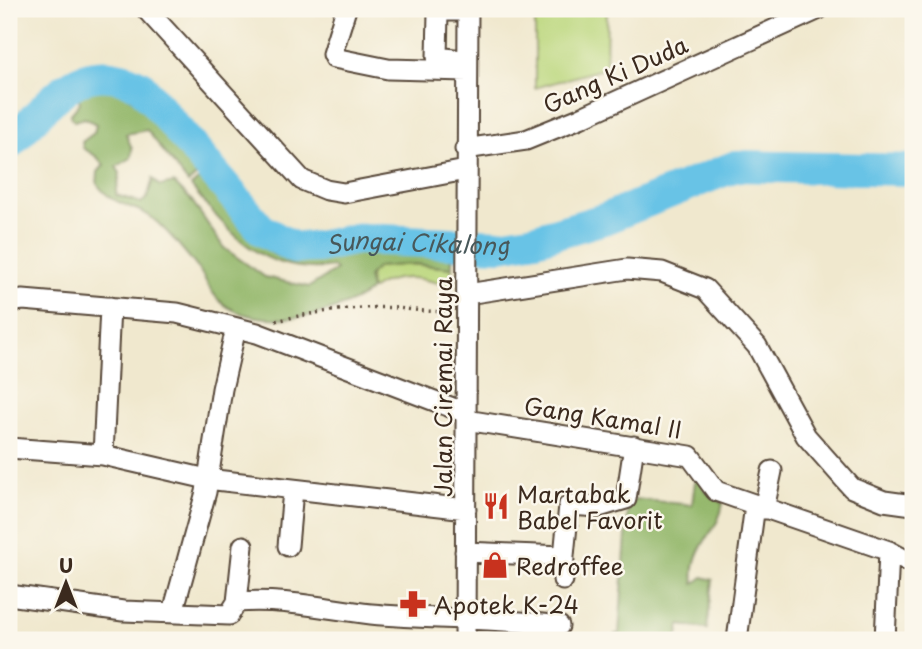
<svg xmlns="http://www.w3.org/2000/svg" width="922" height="649" font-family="'Playpen Sans',sans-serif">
<rect width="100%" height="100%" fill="#fbf7ec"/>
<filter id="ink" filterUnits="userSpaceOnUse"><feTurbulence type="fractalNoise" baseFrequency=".0143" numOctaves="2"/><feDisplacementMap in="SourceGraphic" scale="14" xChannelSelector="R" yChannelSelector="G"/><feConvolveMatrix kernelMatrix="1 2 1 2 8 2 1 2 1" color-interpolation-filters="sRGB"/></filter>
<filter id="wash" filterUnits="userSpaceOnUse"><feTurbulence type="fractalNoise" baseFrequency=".00686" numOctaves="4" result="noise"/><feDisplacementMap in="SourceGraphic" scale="28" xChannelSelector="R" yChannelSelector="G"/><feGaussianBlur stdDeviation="1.57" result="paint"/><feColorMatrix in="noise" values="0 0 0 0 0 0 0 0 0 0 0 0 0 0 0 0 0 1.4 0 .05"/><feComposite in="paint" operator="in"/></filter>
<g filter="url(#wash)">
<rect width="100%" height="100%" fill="#f0e8ce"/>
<path fill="#bbd77d" stroke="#7b804e" stroke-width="2" d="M535 9H607L606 68 535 88Z
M408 264 452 268V287C423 278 397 271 371 290 364 260 386 268 408 264Z"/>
<path fill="#94b86c" stroke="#687145" stroke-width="2" d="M105 84C140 94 176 146 199 174L188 183 147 130 126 134 132 149 131 158 116 167 120 173 116 195 141 203 147 198 153 179 160 186 174 183 192 201 224 248 265 277 309 287 336 270 333 267C264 276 231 235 191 186L202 177C221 200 254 247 281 258 302 266 320 255 340 252 363 249 434 240 452 255V268L415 264 378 267 368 277 371 290C337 317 256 332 221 302 211 294 207 282 200 271 187 254 174 238 158 223 138 203 116 210 97 184L98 172 104 165 97 157 83 148 82 142 94 133 96 124 85 118 74 121 70 115 80 103 78 94Z
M696 474C702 489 708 495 723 503 719 535 689 544 694 584L703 577 713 580 707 629 680 625 677 640H615V634H619L628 508 635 499 692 505Z"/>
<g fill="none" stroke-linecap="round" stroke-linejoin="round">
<path stroke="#68c3e6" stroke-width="32" id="s1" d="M9 144C51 104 78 53 141 86L262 230 294 248 318 247 357 239 500 245 536 239 604 219 736 166 913 170"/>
</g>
</g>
<g filter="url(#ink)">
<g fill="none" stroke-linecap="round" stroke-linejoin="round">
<defs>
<path id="minor" d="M146 9 302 180 326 190 344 193 466 170
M346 9 332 54 334 58 388 69 467 71
M462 60 437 57 438 13 442 11H468
M465 149 526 140 580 118 819 9
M467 294 627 269 662 272 705 289 757 346 806 436 852 488 884 501 913 505
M9 302 23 300 177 313 257 333 466 413
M466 420 690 456 716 491 889 551 913 564
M9 448 103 455 207 479 466 509
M103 455 110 307
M764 509 772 471
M288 546 293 490
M465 552 564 556 569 505 599 507 626 499 634 446
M563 580 564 556
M9 595 123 611 229 615 237 602C283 598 326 609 371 614 433 620 497 617 559 626
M237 602 243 546
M173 612 206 492 222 389 236 328
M465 640 468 9
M737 640 755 505
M885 640 889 551"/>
</defs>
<use href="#minor" stroke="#564638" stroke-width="23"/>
<path stroke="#564638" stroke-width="3.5" stroke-dasharray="2 5" stroke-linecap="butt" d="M276 321C312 312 370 304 406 309 421 311 433 312 449 311"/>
<use href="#minor" stroke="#fff" stroke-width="19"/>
</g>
</g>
<defs>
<symbol id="restaurant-bare" viewBox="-9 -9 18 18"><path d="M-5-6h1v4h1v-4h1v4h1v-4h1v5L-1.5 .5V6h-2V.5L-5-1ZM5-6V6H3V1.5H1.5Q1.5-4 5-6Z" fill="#c8321e" stroke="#fbf7ec" stroke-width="2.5" paint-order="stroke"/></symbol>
<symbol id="shop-bare" viewBox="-9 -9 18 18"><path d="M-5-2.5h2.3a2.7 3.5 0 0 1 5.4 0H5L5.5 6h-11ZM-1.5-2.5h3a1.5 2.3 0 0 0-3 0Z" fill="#c8321e" stroke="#fbf7ec" stroke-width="2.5" paint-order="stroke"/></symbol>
<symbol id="pharmacy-bare" viewBox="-9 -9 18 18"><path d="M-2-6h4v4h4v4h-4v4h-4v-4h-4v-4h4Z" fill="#c8321e" stroke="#fbf7ec" stroke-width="2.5" paint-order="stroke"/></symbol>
</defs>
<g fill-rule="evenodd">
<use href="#restaurant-bare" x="477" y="487" width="38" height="38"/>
<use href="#shop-bare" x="476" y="546" width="38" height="38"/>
<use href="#pharmacy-bare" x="394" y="585" width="38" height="38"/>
</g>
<g text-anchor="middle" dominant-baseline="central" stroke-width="5" stroke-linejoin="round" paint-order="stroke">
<g font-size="23" fill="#3b2a1e" stroke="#fbf7ec">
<text transform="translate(615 74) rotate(-24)">Gang Ki Duda</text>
<text transform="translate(442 387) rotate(-90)">Jalan Ciremai Raya</text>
<text transform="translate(603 417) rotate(9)">Gang Kamal II</text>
</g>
<g font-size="23" fill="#3b2a1e" stroke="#fbf7ec" text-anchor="start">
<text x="517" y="493">Martabak<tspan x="517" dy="26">Babel Favorit</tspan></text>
<text x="516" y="565">Redroffee</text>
<text x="434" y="604">Apotek K-24</text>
</g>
<g font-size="24" font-style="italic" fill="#48585a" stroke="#fbf7ec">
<text stroke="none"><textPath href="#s1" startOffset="508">Sungai Cikalong</textPath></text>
</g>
</g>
<rect width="922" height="649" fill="none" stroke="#fbf7ec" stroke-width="35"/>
<g transform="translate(66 583)" stroke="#fbf7ec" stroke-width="5" paint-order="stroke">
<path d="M0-5L12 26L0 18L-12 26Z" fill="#3b2a1e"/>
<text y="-10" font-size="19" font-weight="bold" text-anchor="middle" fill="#3b2a1e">U</text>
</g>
</svg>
